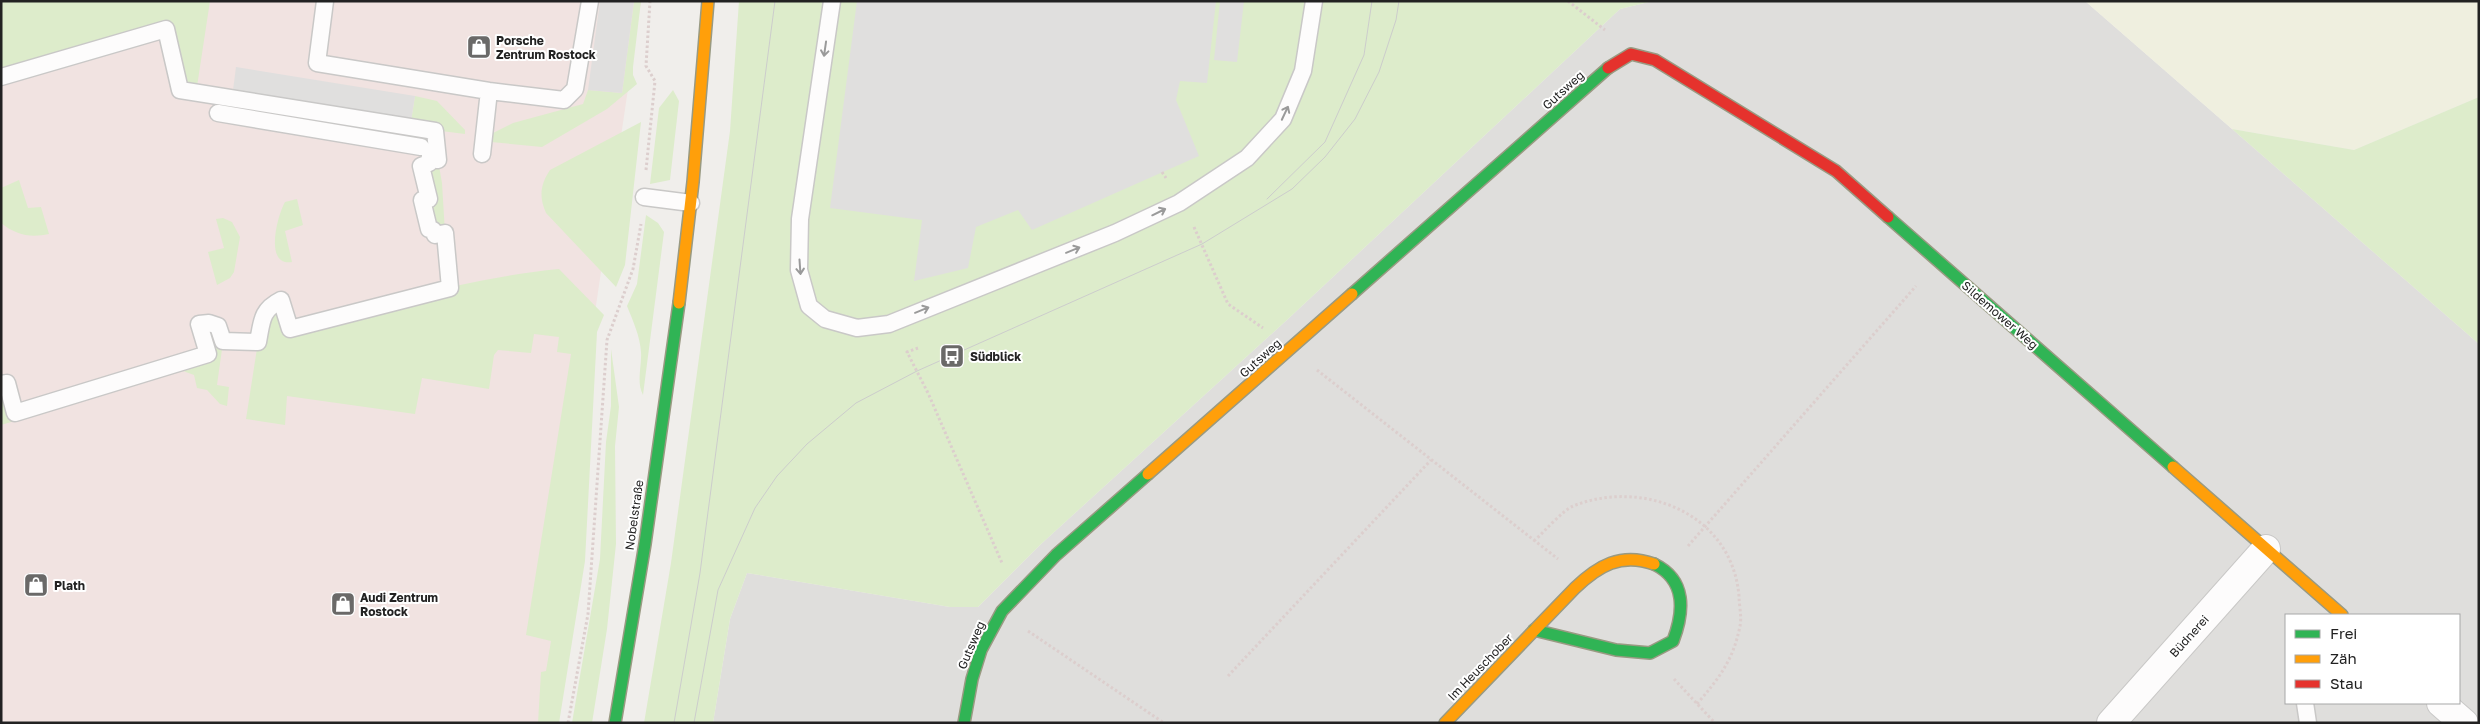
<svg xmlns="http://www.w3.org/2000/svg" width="2480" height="724" font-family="'Golos Text',sans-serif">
<rect width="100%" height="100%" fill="#f0eeeb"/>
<path fill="#dfdedc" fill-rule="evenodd" d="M1653 1H2085L2479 344V723H713L730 619 747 573 950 607H978L1040 545 1288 319 1620 9ZM2286 615H2459V703H2286Z"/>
<path fill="#f1e3e1" d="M111 1H641L594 319 541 723H1V6Z"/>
<path fill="#efefdf" d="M2085 1H2479V97L2354 150 2232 129Z"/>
<path fill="#ddeccb" d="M1 1H210L196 93 180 90 165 29 1 77Z
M634 1H641L633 67V75L637 84 607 109 542 147 491 142V134L513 123 583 104 588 90 622 93Z
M739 1H1653L1620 9 1288 319 1040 545 978 607H950L747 573 730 619 713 723H644L671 563 730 131Z
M673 90 679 101 670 180 650 184 659 108Z
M415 96 437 101 465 130V134L410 127Z
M2479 97V344L2232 129 2354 150Z
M641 122 625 265 616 287 546 213C539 197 540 185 550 170Z
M438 160 442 183 445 233 433 230 429 163Z
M19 180 28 208 41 207 49 234C30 238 16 235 1 223V188Z
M297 199 303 225 285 231 292 262C264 267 277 216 285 202Z
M646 215 658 223 664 232 643 395C636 382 642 366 641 352 640 336 633 321 627 306L637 284Z
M223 218 232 222 240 237 234 272 230 278 217 285 208 252 224 248 216 219Z
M559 269 604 315 597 332 585 561 559 723H538L541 672 546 671 551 641 526 635 571 354 557 352 559 337 534 334 531 353 498 350 494 355 489 389 422 378 415 414 287 396 285 425 246 419 258 342 281 300 290 328C378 306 467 278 559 269Z
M209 323 223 342 217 385 229 387 227 406 220 404 207 390 197 388 194 375 183 371 1 425V384L15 412 207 354Z
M611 349 619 407 615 446 616 544 607 629 592 723H572L600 559 606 442 611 406Z"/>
<path fill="#e0dfde" d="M600 1H634L622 93 588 90Z
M857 1H1216L1207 83 1180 81 1176 100 1199 156 1032 230 1018 210 976 227 968 268 914 281 922 220 830 208Z
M1220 1H1244L1237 62 1214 60Z
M236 67 415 96 410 127 232 98Z"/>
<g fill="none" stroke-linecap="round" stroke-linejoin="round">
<defs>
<path id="lane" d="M325 1 317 63 489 91 564 100 575 89 590 1
M832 1 800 219 799 270 809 306 825 319 857 328 889 324 1115 233 1179 203 1247 158 1283 119 1303 71 1314 1
M1 77 166 29 180 90 435 131 438 160 430 156 429 163 421 166 429 199 422 200 429 229 433 230 435 235 445 233 450 288 290 329 281 300C261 310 262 321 258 342L223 341 218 326 209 323 199 324 208 354 15 413 7 383 1 384
M218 113 421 147
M482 154 489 91
M644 197 691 203
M2305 703 2308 723"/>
<path id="street" d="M2441 703 2464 723
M2111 723 2266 549"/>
<path id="fast" d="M1888 217 2173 467
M1352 294 1608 68
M1534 630 1616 650 1650 653 1673 641C1684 612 1687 580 1654 564
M615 723 645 544 679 303
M964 723 972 679 981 650 1002 611 1056 555 1148 474"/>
<path id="slow" d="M679 303 693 182 708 1
M2173 467 2342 615
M1148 474 1352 294
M1445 723 1575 588C1598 566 1621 552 1654 564"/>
<path id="jam" d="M1608 68 1631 54 1655 60 1836 171 1888 217"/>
</defs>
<use href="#lane" stroke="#c9c8c7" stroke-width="19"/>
<use href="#street" stroke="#c9c8c7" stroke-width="30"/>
<use href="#fast" stroke="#999a82" stroke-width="14"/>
<use href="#slow" stroke="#999a82" stroke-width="14"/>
<use href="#jam" stroke="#999a82" stroke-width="14"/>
<path stroke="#dccecd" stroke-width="3" stroke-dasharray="2.5 2.5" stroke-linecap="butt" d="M1568 1 1605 30
M646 170 655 81 646 66 650 1
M1162 172 1166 178
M1194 227 1228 304 1263 328
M918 348 907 352 928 393 1002 563
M1317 370 1558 559
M1534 541C1544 532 1562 511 1573 506 1644 478 1732 514 1739 596 1739 605 1742 617 1740 626 1733 661 1719 678 1697 704
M1688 546 1916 286
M1028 631 1164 723
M1228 676 1431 460
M1674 679 1715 723
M568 723 588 614 607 340 633 269 641 224"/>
<use href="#lane" stroke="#fdfcfc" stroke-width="16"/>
<use href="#street" stroke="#fdfcfc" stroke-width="28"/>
<use href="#fast" stroke="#30b455" stroke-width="11"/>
<use href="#slow" stroke="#ff9f0a" stroke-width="11"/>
<use href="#jam" stroke="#e5322d" stroke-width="11"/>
<path stroke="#ccc" stroke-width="1" d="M1267 199 1325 142 1364 55 1372 1
M674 723 700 573 775 1
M694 723 718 590 755 508 777 476 807 444 856 403 917 371 1202 244 1292 189 1325 157 1355 119 1379 72 1396 20 1399 1"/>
</g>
<defs><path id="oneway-shaft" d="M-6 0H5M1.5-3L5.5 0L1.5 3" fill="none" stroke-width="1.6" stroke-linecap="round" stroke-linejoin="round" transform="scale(1.25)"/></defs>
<g stroke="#9a9a9a">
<use href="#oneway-shaft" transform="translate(825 49) rotate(98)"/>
<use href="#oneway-shaft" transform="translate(1285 113) rotate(-65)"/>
<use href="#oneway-shaft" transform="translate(1159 212) rotate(-26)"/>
<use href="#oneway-shaft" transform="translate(1073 250) rotate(-22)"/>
<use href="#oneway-shaft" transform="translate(800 267) rotate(86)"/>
<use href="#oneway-shaft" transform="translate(922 310) rotate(-22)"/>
</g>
<defs>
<symbol id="shop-square" viewBox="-11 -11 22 22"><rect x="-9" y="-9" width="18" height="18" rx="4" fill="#6a6968" stroke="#fff"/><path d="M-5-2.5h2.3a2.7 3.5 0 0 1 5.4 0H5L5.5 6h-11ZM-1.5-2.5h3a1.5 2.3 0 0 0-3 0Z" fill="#fff"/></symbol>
<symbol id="bus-square" viewBox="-11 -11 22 22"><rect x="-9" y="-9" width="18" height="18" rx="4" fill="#6a6968" stroke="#fff"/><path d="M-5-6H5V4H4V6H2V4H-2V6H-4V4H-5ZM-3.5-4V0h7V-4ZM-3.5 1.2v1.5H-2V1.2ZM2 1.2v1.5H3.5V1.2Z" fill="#fff"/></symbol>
</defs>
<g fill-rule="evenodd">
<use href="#shop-square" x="465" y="33" width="28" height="28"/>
<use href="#bus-square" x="938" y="342" width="28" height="28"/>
<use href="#shop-square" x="22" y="571" width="28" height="28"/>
<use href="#shop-square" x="329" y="590" width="28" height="28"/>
</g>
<g text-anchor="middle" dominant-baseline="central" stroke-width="4" stroke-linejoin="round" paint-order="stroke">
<g font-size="12" font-weight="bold" fill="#222" stroke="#fff" text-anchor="start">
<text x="496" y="40">Porsche<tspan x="496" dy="14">Zentrum Rostock</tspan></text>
<text x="970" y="356">Südblick</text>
<text x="54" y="585">Plath</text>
<text x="360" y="597">Audi Zentrum<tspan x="360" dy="14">Rostock</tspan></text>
</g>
<g font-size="12" fill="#222" stroke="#fff">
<text transform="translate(1563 90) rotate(-42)">Gutsweg</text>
<text transform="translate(2000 315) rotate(41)">Sildemower Weg</text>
<text transform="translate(1260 358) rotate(-42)">Gutsweg</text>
<text transform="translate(634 515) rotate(-82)">Nobelstraße</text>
<text transform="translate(2189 636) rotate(-48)">Büdnerei</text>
<text transform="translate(971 645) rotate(-67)">Gutsweg</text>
<text transform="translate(1480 667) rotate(-46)">Im Heuschober</text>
</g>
</g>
<rect width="2480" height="724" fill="none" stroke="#222222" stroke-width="5"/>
<rect x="2285" y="614" width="175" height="90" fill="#ffffff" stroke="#a7a7a7"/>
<rect x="2295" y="630" width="25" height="8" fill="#30b455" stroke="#a7a7a7"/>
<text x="2330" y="639" font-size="15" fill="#222222">Frei</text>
<rect x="2295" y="655" width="25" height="8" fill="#ff9f0a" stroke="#a7a7a7"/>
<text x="2330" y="664" font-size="15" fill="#222222">Zäh</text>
<rect x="2295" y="680" width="25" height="8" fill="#e5322d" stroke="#a7a7a7"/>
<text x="2330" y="689" font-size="15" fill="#222222">Stau</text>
</svg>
